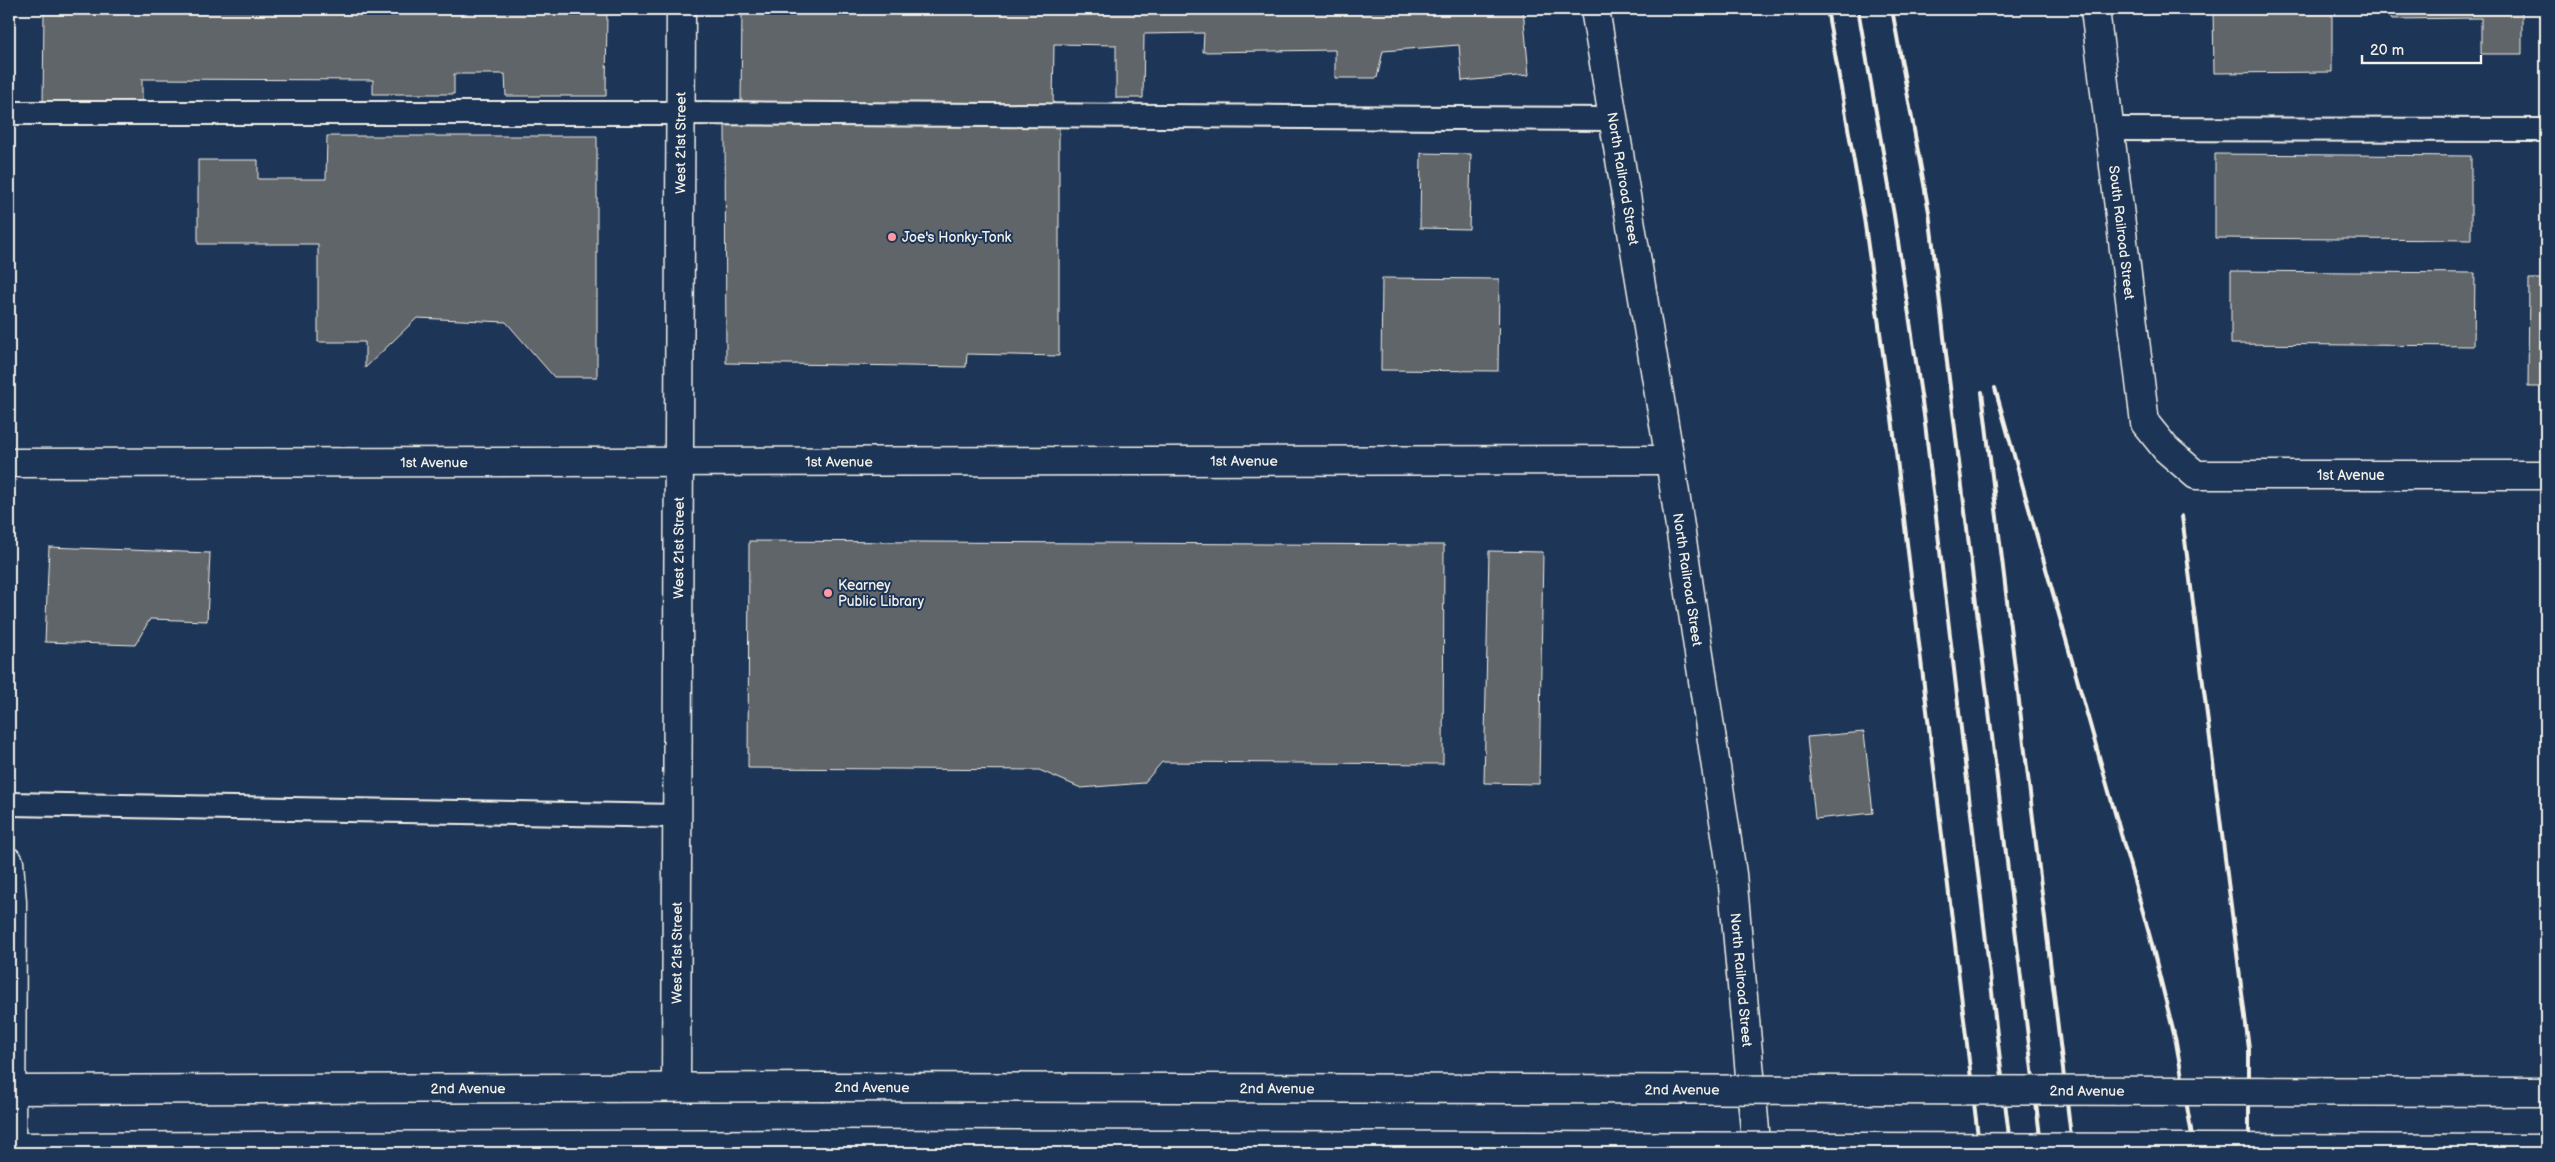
<svg xmlns="http://www.w3.org/2000/svg" width="2555" height="1162" font-family="'Balsamiq Sans',sans-serif">
<rect width="100%" height="100%" fill="#1d3557"/>
<filter id="ink" filterUnits="userSpaceOnUse"><feTurbulence type="fractalNoise" baseFrequency=".02" numOctaves="2"/><feDisplacementMap in="SourceGraphic" scale="10" xChannelSelector="R" yChannelSelector="G"/><feConvolveMatrix kernelMatrix="1 2 1 2 8 2 1 2 1" color-interpolation-filters="sRGB"/></filter>
<g filter="url(#ink)">
<path fill="#60656b" stroke="#f4f1e8" d="M44 9H607L606 96H506L505 74H454V94H373V80L142 79V107L43 106Z
M742 9H1523L1529 75 1462 81 1459 45 1383 51 1377 78H1335V50L1203 52 1204 33 1144 34 1143 98H1116V45L1054 44 1053 105 741 102Z
M2213 9H2332V72L2214 73Z
M2391 9H2522V54H2481V18L2391 19Z
M1059 119V356L967 354 966 367 726 363 725 120Z
M327 136H597V377H554L506 322 417 318 365 368V342H318V244H198V160H258V179H326Z
M1421 153 1471 154 1469 229 1420 228Z
M2215 154 2471 156V240L2215 238Z
M2231 271 2475 273 2474 346 2231 344Z
M1382 278 1499 279 1498 371 1381 370Z
M2529 279H2546V387H2528Z
M749 541 1444 545 1443 764 1162 762 1144 783 1081 788 1039 770 748 768Z
M49 547 210 553 207 621 150 619 135 645 45 642Z
M1489 551 1543 552 1539 784 1484 783Z
M1864 732 1873 813 1815 819 1807 737Z"/>
<g fill="none" stroke-linecap="round" stroke-linejoin="round">
<defs>
<path id="service" d="M9 113H680L1614 119
M2110 129 2546 130
M9 804 678 816"/>
<g id="minor">
<path id="s1" d="M2095 9 2145 423 2166 449 2196 475H2546"/>
<path id="s2" d="M9 463 1670 460"/>
<path d="M9 862 12 902 11 1153"/>
<path id="s3" d="M676 1087 681 9"/>
</g>
<g id="secondary">
<path id="s4" d="M1595 9 1670 460 1732 874 1757 1153"/>
<path id="s5" d="M9 1090 821 1087"/>
<path d="M9 1147 823 1144"/>
</g>
</defs>
<use href="#service" stroke="#f4f1e8" stroke-width="26"/>
<use href="#minor" stroke="#f4f1e8" stroke-width="31"/>
<use href="#secondary" stroke="#f4f1e8" stroke-width="31"/>
<use href="#service" stroke="#1d3557" stroke-width="22"/>
<use href="#minor" stroke="#1d3557" stroke-width="28"/>
<use href="#secondary" stroke="#1d3557" stroke-width="28"/>
<path stroke="#f4f1e8" stroke-width="4" d="M1827 9 1864 218 1892 418 1980 1153
M1858 9 1894 215 1924 415 2011 1153
M1892 9 1929 212 2042 1153
M1995 388 2150 937 2176 1042 2195 1153
M1982 392 2073 1153
M2182 516 2249 1049V1153"/>
<defs>
<g id="secondary-bridge">
<path id="s6" d="M821 1087 2546 1092"/>
<path d="M823 1144 2546 1149"/>
</g>
</defs>
<use href="#secondary-bridge" stroke="#f4f1e8" stroke-width="31" stroke-linecap="butt"/>
<use href="#secondary-bridge" stroke="#1d3557" stroke-width="28"/>
</g>
</g>
<g fill="#ff9aa2" stroke="#1d3557" stroke-width="2">
<circle cx="892" cy="237" r="5"/>
<circle cx="828" cy="593" r="5"/>
</g>
<g text-anchor="middle" dominant-baseline="central" stroke-width="4" stroke-linejoin="round" paint-order="stroke">
<g font-size="14" fill="#f4f1e8" stroke="#1d3557">
<text stroke="none"><textPath href="#s3" startOffset="944">West 21st Street</textPath></text>
<text stroke="none"><textPath href="#s4" startOffset="172">North Railroad Street</textPath></text>
<text stroke="none"><textPath href="#s1" startOffset="225">South Railroad Street</textPath></text>
<text stroke="none"><textPath href="#s2" startOffset="1235">1st Avenue</textPath></text>
<text stroke="none"><textPath href="#s2" startOffset="830">1st Avenue</textPath></text>
<text stroke="none"><textPath href="#s2" startOffset="425">1st Avenue</textPath></text>
<text stroke="none"><textPath href="#s1" startOffset="645">1st Avenue</textPath></text>
<text stroke="none"><textPath href="#s3" startOffset="539">West 21st Street</textPath></text>
<text stroke="none"><textPath href="#s4" startOffset="578">North Railroad Street</textPath></text>
<text stroke="none"><textPath href="#s3" startOffset="134">West 21st Street</textPath></text>
<text stroke="none"><textPath href="#s4" startOffset="982">North Railroad Street</textPath></text>
<text stroke="none"><textPath href="#s5" startOffset="459">2nd Avenue</textPath></text>
<text stroke="none"><textPath href="#s6" startOffset="51">2nd Avenue</textPath></text>
<text stroke="none"><textPath href="#s6" startOffset="456">2nd Avenue</textPath></text>
<text stroke="none"><textPath href="#s6" startOffset="861">2nd Avenue</textPath></text>
<text stroke="none"><textPath href="#s6" startOffset="1266">2nd Avenue</textPath></text>
</g>
<g font-size="14" fill="#f4f1e8" stroke="#1d3557" text-anchor="start">
<text x="902" y="237">Joe's Honky-Tonk</text>
<text x="838" y="585">Kearney<tspan x="838" dy="16">Public Library</tspan></text>
</g>
</g>
<rect width="2555" height="1162" fill="none" stroke="#1d3557" stroke-width="30"/>
<rect x="15" y="15" width="2525" height="1132" fill="none" stroke="#f4f1e8" stroke-width="2" filter="url(#ink)"/>
<path d="M2362 55v8h119v-8" fill="none" stroke="#f4f1e8" stroke-width="2.5"/>
<text x="2370" y="55" font-size="15" fill="#f4f1e8" stroke="#1d3557" stroke-width="4" paint-order="stroke">20 m</text>
</svg>
